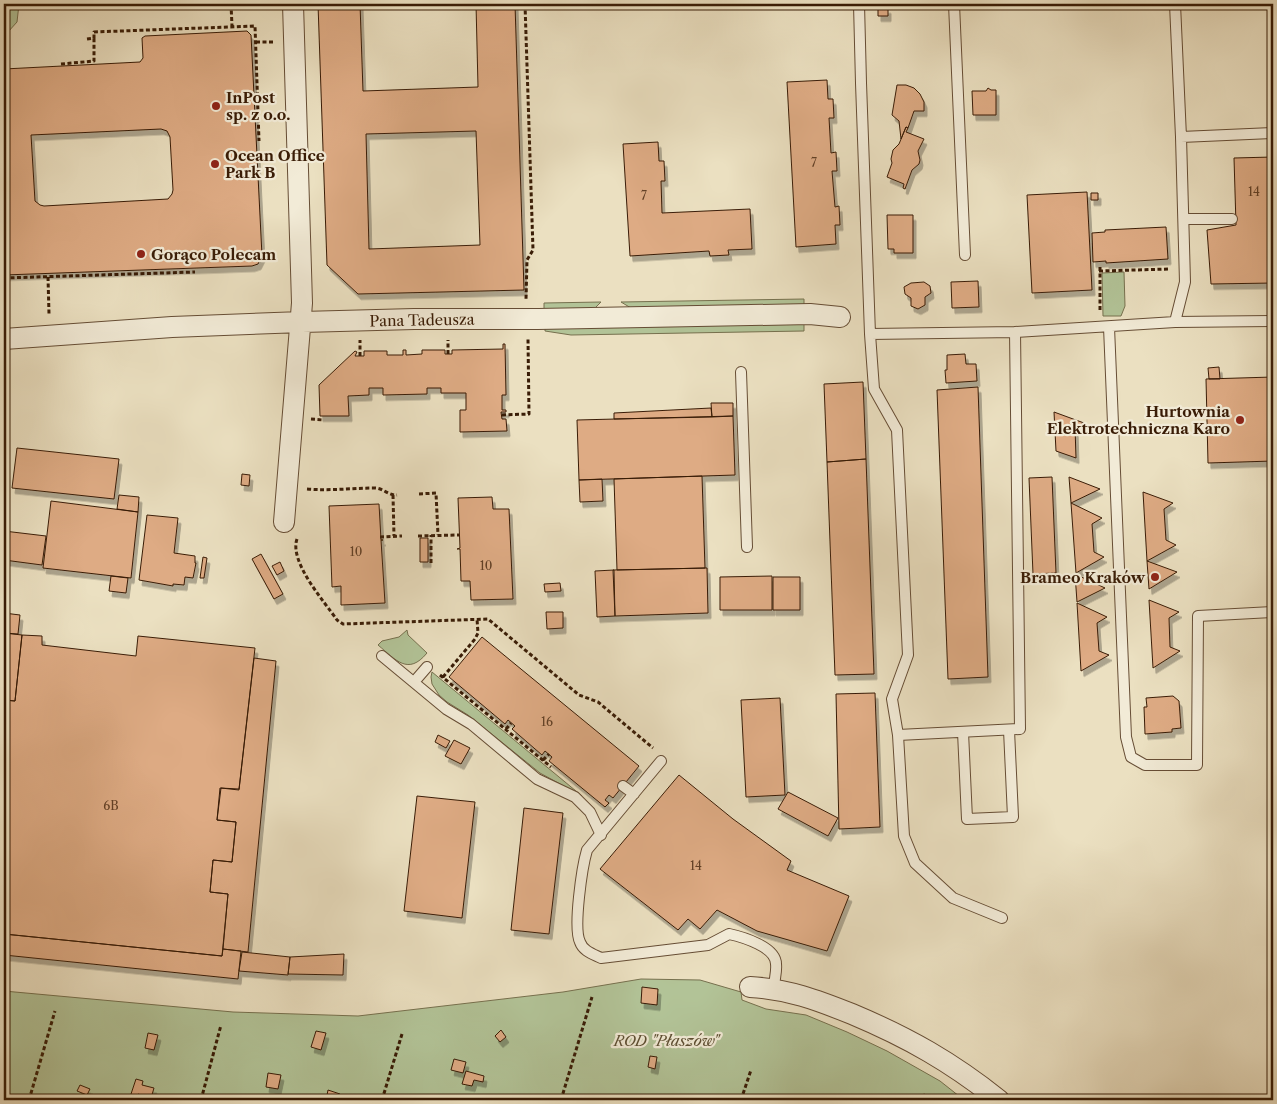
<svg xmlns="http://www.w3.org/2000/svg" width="1277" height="1104" font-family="'Libre Caslon Text',serif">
<defs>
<filter id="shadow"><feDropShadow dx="3" dy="5.5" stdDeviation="0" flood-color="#0004"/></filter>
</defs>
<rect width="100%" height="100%" fill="#ebe0c1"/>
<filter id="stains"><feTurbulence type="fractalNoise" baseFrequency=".004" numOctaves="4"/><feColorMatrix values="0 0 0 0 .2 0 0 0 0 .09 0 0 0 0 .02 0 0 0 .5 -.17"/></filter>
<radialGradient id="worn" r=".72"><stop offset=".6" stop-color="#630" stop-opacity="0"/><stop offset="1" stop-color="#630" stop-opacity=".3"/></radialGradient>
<path fill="#b2c397" stroke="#76704e" d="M6 4H19L17 22 8 32Z
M1124 272 1125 306 1121 316H1103L1102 273Z
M804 299V306L631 308 621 302Z
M601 302 595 308 544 311V303Z
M804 323V331L571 335 545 331V327Z
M407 630 408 635 427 653C408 676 396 660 378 645L382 641 399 637Z
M432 672 582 796 540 773 468 715 447 702 439 695 432 684 431 677Z
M641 979 700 980 741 992 742 1000 766 1009 806 1015 847 1032 887 1051 940 1081 964 1100H4V991L233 1012 358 1016 563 992Z"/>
<path fill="#deab84" stroke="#391c06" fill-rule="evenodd" filter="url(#shadow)" d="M318 4H360L363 91 478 87 476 4H515L524 290 358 294 327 265ZM476 131 480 245 369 249 366 134Z
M878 8H888V16H878Z
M247 31 251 35 262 256 258 264 252 266 4 275V69L140 62 143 58 142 38 145 36ZM161 129 167 131 170 137 173 190 172 194 168 199 44 206 40 205 35 201 31 135Z
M827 80 828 99H833L834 118H829L831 153 836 152 837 171H832L835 207 839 206 840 225H835L836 244 796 247 787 82Z
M897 85H906L914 88 920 94 924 102V111H914L908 128 906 127 901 139 899 121 892 115Z
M988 88 991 90H996V115H973L972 91H986Z
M906 127 908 128 906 132 924 139 918 151 920 160 919 164 912 170 905 189 903 188 904 184 887 177 892 163 891 159 893 150 899 144Z
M658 142 659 161H664L665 181H661L662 213 750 209 752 249 728 250 729 255 710 256 709 251 630 256 623 144Z
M1273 157V283L1211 284 1207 230 1236 225 1234 158Z
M1087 192 1092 290 1032 293 1027 195Z
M1091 193H1098V200H1091Z
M887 215H913V253H894V249H888Z
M1166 227 1168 259 1106 263V261L1093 262 1092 233 1105 232V230Z
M978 281 979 307 952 308 951 282Z
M924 282 930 286 931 293 925 297V305L918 309 911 306V298L905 294 904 287 911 283Z
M503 344H505L506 395H502V410H506V412H501L502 419H506L507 431 460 432V410H466V393H441V388H427V394L383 395V388H369V395L348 396 349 416H320L319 385 355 351 357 352 355 356H364V351H387V355H403V350H406V355L422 354V350H445V354H452V350L503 349Z
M965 354 966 364H976L977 381 946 383 945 370H947V355Z
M1219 367 1220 379H1209L1208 368Z
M1273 377V461L1208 463 1206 379Z
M863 382 866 459 827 462 824 384Z
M978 387 988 677 948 679 937 390Z
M711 403H733V416L712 417Z
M711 408 712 417 614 419V413Z
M1054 412 1084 423 1075 427 1076 458 1056 451Z
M733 416 735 475 579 480 577 420Z
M17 448 119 459 114 499 12 488Z
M866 459 874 674 835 675 827 462Z
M242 474 250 475 249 486 241 485Z
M702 476 705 568 617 570 614 479Z
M1052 477 1056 573 1033 574 1029 478Z
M1069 477 1100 489 1071 503Z
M602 479 603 501 580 502 579 480Z
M1143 492 1173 503 1164 509 1166 540 1176 545 1147 561Z
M119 495 139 497 138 512 117 509Z
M492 497 493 509H509L513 599 471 600 470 581H461L460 549H457L460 548 458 498Z
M51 501 138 512 131 578 43 568Z
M1071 503 1102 518 1092 524 1094 552 1104 557 1076 573Z
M379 504 381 540H383H381L385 603 341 605V586L332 587 329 506Z
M147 515 178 518 174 553 195 556V563H196L193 578 185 577 184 585 173 584V586L139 580Z
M4 531 46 536 42 565 4 560Z
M420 538H428V562H420Z
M261 554 283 594 274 599 252 559Z
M203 557 207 558 204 578H200Z
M1147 561 1177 572 1149 589Z
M280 562 284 571 277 575 272 566Z
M707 568 708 613 615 616 613 570Z
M614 570 615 616 597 617 595 571Z
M1075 574 1105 588 1077 602Z
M111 576 128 578 126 593 109 591Z
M772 576V610H720V577Z
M773 577H800V610H773Z
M560 583 561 591 545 592 544 584Z
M1149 600 1179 612 1169 618 1170 647 1180 651 1153 668Z
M1077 603 1107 617 1097 623 1099 651 1109 655 1081 671Z
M546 612H563V628L547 629Z
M4 613 20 615 18 634 4 633Z
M4 633 22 635 15 701 4 700Z
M22 635 42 636V645L136 656 138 636 255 648 239 789 220 788 217 820 236 822 232 862 213 860 210 892 228 894 222 956 4 934V700L15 701Z
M482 637 639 766 613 798 609 795 605 800 609 803 605 807 549 761 552 757 545 751 542 755 512 729 515 726 508 720 505 724 449 677Z
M254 658 276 661 248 952 223 949 228 894 210 892 213 860 232 862 236 822 217 820 221 788 239 790Z
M875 693 880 827 839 829 836 694Z
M1173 696 1179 701 1181 728 1172 729V732L1145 734 1144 707H1147L1146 698Z
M780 698 785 795 746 797 741 700Z
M438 735 450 741 446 748 435 742Z
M454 740 470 748 461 764 445 756Z
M679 775 733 819 791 861 787 870 849 896 827 951 757 931 717 910 700 929 688 919 678 930 600 869Z
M788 792 838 818 828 836 778 809Z
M417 796 475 802 462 918 404 911Z
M524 808 563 813 549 934 511 930Z
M4 934 222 956 223 949 241 951 238 979 4 955Z
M242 952 290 957 288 975 239 971Z
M344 954 343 975 288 974 290 957Z
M642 987 658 989 657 1005 641 1003Z
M501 1030 506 1037 500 1042 495 1036Z
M316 1031 326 1033 321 1050 311 1047Z
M148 1033 158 1035 154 1050 145 1048Z
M650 1056 657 1057 655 1069 648 1067Z
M454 1059 466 1062 463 1073 451 1070Z
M466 1071 484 1076 483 1082 474 1080 472 1086 462 1084Z
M268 1073 281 1075 278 1089 266 1087Z
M136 1079 143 1081 142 1085 154 1088 151 1098 138 1094 136 1100H120L122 1095 130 1097Z
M80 1085 90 1089 87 1095 77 1091Z
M328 1090 340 1094 338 1100H326Z"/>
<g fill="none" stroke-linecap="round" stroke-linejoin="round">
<defs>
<path id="lane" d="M859 4 861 83 870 334 874 389 897 430 908 655 892 699 898 735 904 836 915 863 953 898 1002 918
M954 4 965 255
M1175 4 1181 137 1273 133
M1184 219H1232
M1175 322 1185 282 1181 137
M1109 327 1126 737 1131 757 1145 765H1197L1198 616 1273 612
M1015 332 1175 322 1273 321
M870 334 1015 332 1020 729 898 735
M741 372 747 547
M382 656 446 709 471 724 537 779 575 797 590 812 601 835
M414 682 427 667
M963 732 967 819 1013 817 1009 730
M661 761 587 850C582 867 573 928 580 942 583 951 593 954 601 958L708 945 729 934C743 937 776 947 776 964 777 972 774 980 774 988
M623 786 634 794"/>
<path id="street" d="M4 339 172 327 302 322 414 319H538L810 314 840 317
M284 522 302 303 293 4
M750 987C788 989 817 1000 852 1014 909 1038 951 1062 999 1100"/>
</defs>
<use href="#lane" stroke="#664d35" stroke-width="12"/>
<use href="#street" stroke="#664d35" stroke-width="22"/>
<path stroke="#391c06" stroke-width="3" stroke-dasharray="4 2.5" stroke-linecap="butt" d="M224 4 230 9
M231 4 232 26
M525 4 533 250 527 260 526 299
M87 39 94 38V32L255 26 259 141
M256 42H275
M61 64 94 61V38
M1100 267V311
M1099 271 1169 269
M48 277 49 314
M4 278 195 272
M448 354V340
M360 356V340
M502 415 529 414 528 339
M311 419 323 420
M307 489C331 491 351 488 375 488 383 488 389 496 397 495
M419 494 436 493 438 535
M393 495 394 536
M418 536 459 535
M380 537 402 536
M297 539C289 562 324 601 337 620L343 624 488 619 579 695 598 702 653 748
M431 563V535
M440 675 551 767
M443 677 475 639 478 633 477 619
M506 729 511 723
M543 760 549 754
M29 1100 55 1011
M201 1100 221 1025
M382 1100 402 1034
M561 1100 592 997
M741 1100 751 1070
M922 1100 925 1094"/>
<use href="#lane" stroke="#f2ebd7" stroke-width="10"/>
<use href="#street" stroke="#f2ebd7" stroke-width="20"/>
</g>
<g fill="#8f2418" stroke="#f2ebd7" stroke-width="2">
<circle cx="216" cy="106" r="5"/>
<circle cx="215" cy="164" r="5"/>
<circle cx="141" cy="254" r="5"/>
<circle cx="1240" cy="420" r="5"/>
<circle cx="1155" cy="577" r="5"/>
</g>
<g text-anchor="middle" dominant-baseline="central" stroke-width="4.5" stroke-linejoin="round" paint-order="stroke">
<g font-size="12" fill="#624026">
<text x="814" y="162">7</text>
<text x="1254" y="191">14</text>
<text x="644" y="195">7</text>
<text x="356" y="551">10</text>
<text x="486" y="565">10</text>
<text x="547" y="721">16</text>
<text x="111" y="805">6B</text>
<text x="696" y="865">14</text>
</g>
<g font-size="15" font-weight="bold" fill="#391c06" stroke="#f2ebd7" text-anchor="start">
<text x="226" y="97">InPost<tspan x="226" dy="17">sp. z o.o.</tspan></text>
<text x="225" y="155">Ocean Office<tspan x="225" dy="17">Park B</tspan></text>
<text x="151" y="254">Gorąco Polecam</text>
<text x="1230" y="411" text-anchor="end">Hurtownia<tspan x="1230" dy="17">Elektrotechniczna Karo</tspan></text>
<text x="1145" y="577" text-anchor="end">Brameo Kraków</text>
</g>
<g font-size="15" fill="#391c06" stroke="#f2ebd7">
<text transform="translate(422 320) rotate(-1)">Pana Tadeusza</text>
</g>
<g font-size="15" font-style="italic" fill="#5d4e32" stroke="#f2ebd7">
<text x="666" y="1040">ROD "Płaszów"</text>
</g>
</g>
<rect width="1277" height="1104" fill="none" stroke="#ebe0c1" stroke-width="20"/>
<rect x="5" y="5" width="1267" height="1094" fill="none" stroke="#391c06" stroke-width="2.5"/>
<rect x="10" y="10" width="1257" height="1084" fill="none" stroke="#391c06"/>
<rect width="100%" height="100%" filter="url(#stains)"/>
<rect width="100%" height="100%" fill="url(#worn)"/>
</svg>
